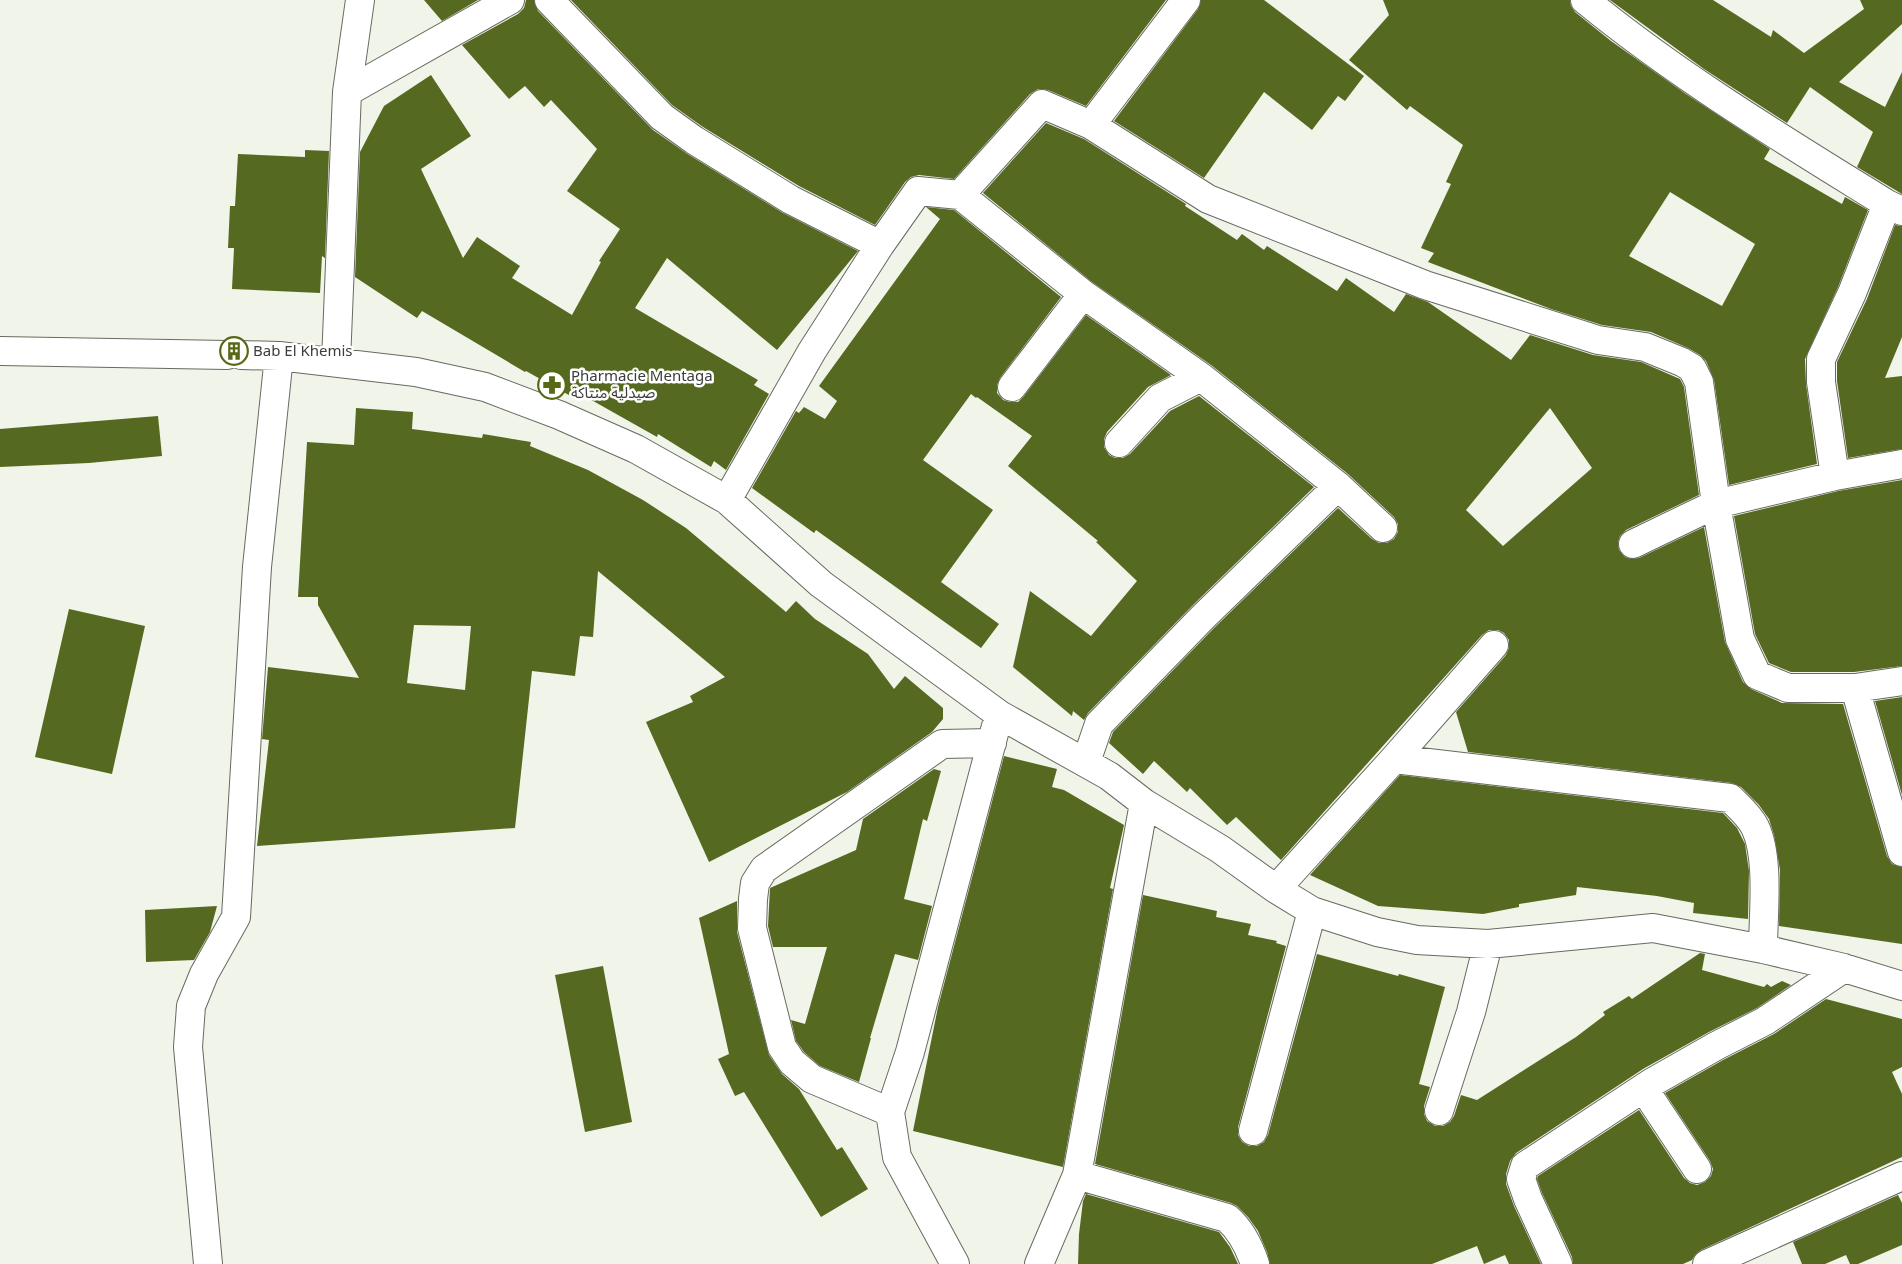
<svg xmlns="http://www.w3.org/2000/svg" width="1902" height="1264" font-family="Georgia,'Noto Sans Arabic',serif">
<rect width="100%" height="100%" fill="#f0f4e9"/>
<path fill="#566920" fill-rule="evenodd" d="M424 0H478L442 21Z
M526 0H534L538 11 653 130 686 153 783 213 858 251 777 350 667 258 635 308 758 380 754 385 769 394 726 470 714 461 711 467 658 434 657 437 579 393 576 399 526 371 525 372 422 311 417 318 355 277 360 152 384 106 431 75 471 136 421 169 463 258 477 237 520 266 512 278 572 315 601 262 599 261 620 229 567 191 597 149 551 100 544 107 525 86 509 99 462 45 518 14 524 8Z
M571 0H1166L1086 106 1048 90 1038 89 1030 94 954 179 919 175 911 177 905 182 875 225 799 186 703 127 672 105Z
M1201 0H1264L1364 76 1345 101 1338 96 1312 130 1264 92 1204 178 1114 121 1198 9Z
M1383 0H1570L1571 6 1575 12 1611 41 1686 94 1770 149 1764 159 1842 204 1845 197 1868 210 1838 287 1805 359 1806 384 1817 464 1729 485 1714 380 1706 361 1700 355 1688 348 1651 332 1602 325 1551 309 1428 262 1434 253 1421 248 1451 184 1446 182 1463 145 1410 106 1407 110 1349 60 1389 15ZM1670 192 1755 244 1722 306 1629 256Z
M1610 0H1713L1771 37 1773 30 1804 53 1864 9 1860 0H1902V24L1839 82 1885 107 1902 72V194L1857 167 1873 132 1810 87 1787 123 1704 69Z
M1046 123 1084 139 1186 204 1185 206 1237 240 1242 234 1264 250 1267 246 1337 291 1346 278 1394 312 1406 294 1428 302 1511 360 1530 335 1593 355 1641 362 1680 379 1684 387 1699 495 1626 530 1620 536 1618 542 1619 550 1625 557 1631 559 1639 558 1704 527 1725 642 1743 682 1751 689 1782 703 1843 704 1887 856 1892 864 1902 867V944L1779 926 1780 870 1774 835 1769 819 1759 805 1741 787 1732 783 1468 752 1456 712 1506 655 1509 648V640L1504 633 1498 630H1489L1482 635 1281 860 1236 817 1227 825 1190 788 1187 792 1154 761 1143 774 1109 743 1113 732 1214 628 1338 508 1372 539 1379 543H1387L1394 539 1398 532V524L1394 517 1348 474 1211 365 1092 282 983 193ZM1550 408 1592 468 1503 546 1466 510Z
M305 150 329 151 325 258 322 256 320 293 232 289 234 248H228L230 206H235L238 154 305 157Z
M926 207 954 210 1061 297 1000 378 997 385V393L1003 400 1010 402H1018L1024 396 1086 315 1171 375 1148 387 1107 432 1104 439V447L1109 455 1115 458H1123L1130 454 1170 411 1199 396 1314 487 1192 606 1088 713 1084 720 1073 711 1072 716 1013 667 1030 591 1091 636 1137 581 1096 542 1098 541 1008 466 1032 436 977 397 976 398 971 394 923 460 993 510 941 582 999 624 981 648 816 530 814 533 752 488 796 411 799 413 804 407 825 419 837 401 819 386 940 219Z
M1895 225 1902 226V337L1885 378 1902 376V449L1848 458 1837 381V362L1867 299Z
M356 408 413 412 412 429 482 438 483 434 531 442 530 446 588 470 643 500 686 528 786 612 796 601 815 619 868 654 894 689 905 676 943 708V719L932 732 847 792 709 862 646 722 693 702 690 696 725 677 598 571 593 637 580 636 575 676 532 671 515 828 257 846 269 740 262 739 268 667 359 678 318 605V597H298L307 442 354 445ZM414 625 471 626 465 690 407 683Z
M158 416 162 456 89 463 0 467V429Z
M1902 480V666L1854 672H1791L1769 663 1755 634 1734 516 1838 491Z
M69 609 145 626 112 774 35 757Z
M1902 697V795L1875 701Z
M1004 756 1057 769 1052 787 1064 790 1124 825 1110 888 1113 889 1063 1167 913 1131 938 1007Z
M934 769 941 771 927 821 923 819 904 899 932 906 918 960 895 954 870 1038H871L859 1082 820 1066 804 1052 796 1041 791 1020 805 1024 827 947H773L768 926 770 888 856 850 863 819Z
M1400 775 1723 813 1737 828 1745 844 1749 871 1748 919 1693 913 1694 903 1657 896 1577 887 1576 895 1519 904V907L1483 914 1378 906 1310 875Z
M1143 895 1217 911 1216 917 1251 924 1248 935 1277 941 1276 943 1286 946 1238 1127V1135L1242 1142 1249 1146H1257L1264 1142 1268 1135 1317 954 1398 976 1399 974 1445 987 1419 1084 1430 1087 1424 1106V1114L1427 1121 1435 1126H1443L1450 1122 1454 1116 1461 1095 1477 1100 1576 1037 1605 1015 1603 1012 1629 996 1632 999 1700 953 1705 954 1702 970 1764 987 1767 984 1771 987 1782 981 1791 985 1757 1008 1709 1032 1643 1069 1516 1153 1510 1161 1506 1174V1184L1514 1206 1541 1264H1509L1505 1255 1484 1264 1477 1246 1432 1264H1270L1267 1252 1258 1231 1248 1217 1237 1206 1231 1203 1095 1164Z
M737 901V932L769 1055 782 1074 799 1089 837 1150 842 1147 868 1189 821 1217 744 1092 735 1096 718 1059 729 1054 699 918Z
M217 906 210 932 194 960 146 962 145 910Z
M603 966 632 1122 585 1132 555 975Z
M1826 999 1902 1019V1067L1892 1072 1902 1094V1157L1701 1250 1695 1255 1692 1260 1683 1264H1573L1572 1257 1542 1193 1537 1179 1538 1176 1639 1110 1684 1178 1690 1183 1697 1185 1705 1182 1711 1176 1713 1169 1710 1161 1665 1093 1723 1060 1774 1034Z
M1086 1194 1219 1232 1230 1247 1238 1264H1078L1079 1234 1083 1201Z
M1898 1195 1902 1203V1245L1858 1264H1850L1846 1255 1825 1264H1802L1793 1242Z"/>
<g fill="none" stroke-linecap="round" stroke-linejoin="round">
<defs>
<path id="minor" d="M549 0 662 117 694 140 791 200 880 245
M1585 0C1679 77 1784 140 1887 204L1902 211
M347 92 360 0
M1091 125 1186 0
M960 195 1042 104 1091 125 1208 199 1425 285 1598 340 1645 347 1682 362 1692 368 1699 382 1716 504 1740 639 1757 675 1788 688H1855L1902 681
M0 351 227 355
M241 355 279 356 416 372 485 387 559 415 636 449 727 500 821 584 1000 715 1109 776 1144 803 1220 849 1276 889 1312 911 1377 932 1417 940 1488 944 1653 928 1763 949 1844 968 1902 986
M336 362 347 92 510 0
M1012 387 1083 294
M1119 443 1160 398 1201 377
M1835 476 1821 382V359L1852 293 1887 204
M727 500 812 351 880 245 918 191 960 195 1083 294 1201 377 1338 486 1383 528
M1633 544 1716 504 1835 476 1902 464
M1855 688 1902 852
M1394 759 1730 798C1739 807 1749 815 1755 827 1770 858 1763 915 1763 949
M1086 762 1099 724 1203 617 1338 486
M1276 889 1394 759 1494 645
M1644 1089 1697 1169
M1439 1111 1471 1012 1488 944
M890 1112 812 1079 792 1062 782 1047 752 928 753 899 755 883 764 869 942 744 992 743
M1253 1131 1312 911
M1077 1175 1227 1218C1241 1230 1249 1246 1255 1264
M208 1264 188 1047 191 1006 204 974 236 917 257 567 279 356
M955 1264 897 1157 890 1112 910 1052 996 726
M1039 1264 1077 1175 1144 803
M1558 1264 1528 1199 1521 1179 1525 1166 1651 1083 1716 1046 1765 1021 1844 968
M1707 1264 1902 1176"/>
</defs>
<use href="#minor" stroke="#676a60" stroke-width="30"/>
<use href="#minor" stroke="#fff" stroke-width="28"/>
</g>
<defs>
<symbol id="building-ring" viewBox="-11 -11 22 22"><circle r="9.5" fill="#fff" stroke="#556916" stroke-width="1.5"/><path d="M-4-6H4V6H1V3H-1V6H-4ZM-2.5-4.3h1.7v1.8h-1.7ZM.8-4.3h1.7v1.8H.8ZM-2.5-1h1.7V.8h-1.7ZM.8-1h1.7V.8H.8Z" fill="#556916"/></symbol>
<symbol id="pharmacy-ring" viewBox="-11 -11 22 22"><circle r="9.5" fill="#fff" stroke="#556916" stroke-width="1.5"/><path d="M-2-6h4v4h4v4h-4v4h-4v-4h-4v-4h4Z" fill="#556916"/></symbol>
</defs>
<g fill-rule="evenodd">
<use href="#building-ring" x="218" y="335" width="32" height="32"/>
<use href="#pharmacy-ring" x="536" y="369" width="32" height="32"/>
</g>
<g text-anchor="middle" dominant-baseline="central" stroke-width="5" stroke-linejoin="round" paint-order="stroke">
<g font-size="15" fill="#3c3d39" stroke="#fff" text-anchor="start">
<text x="253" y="351">Bab El Khemis</text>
<text x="571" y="376">Pharmacie Mentaga<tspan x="571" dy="17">صيدلية منتاكة</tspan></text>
</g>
</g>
</svg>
